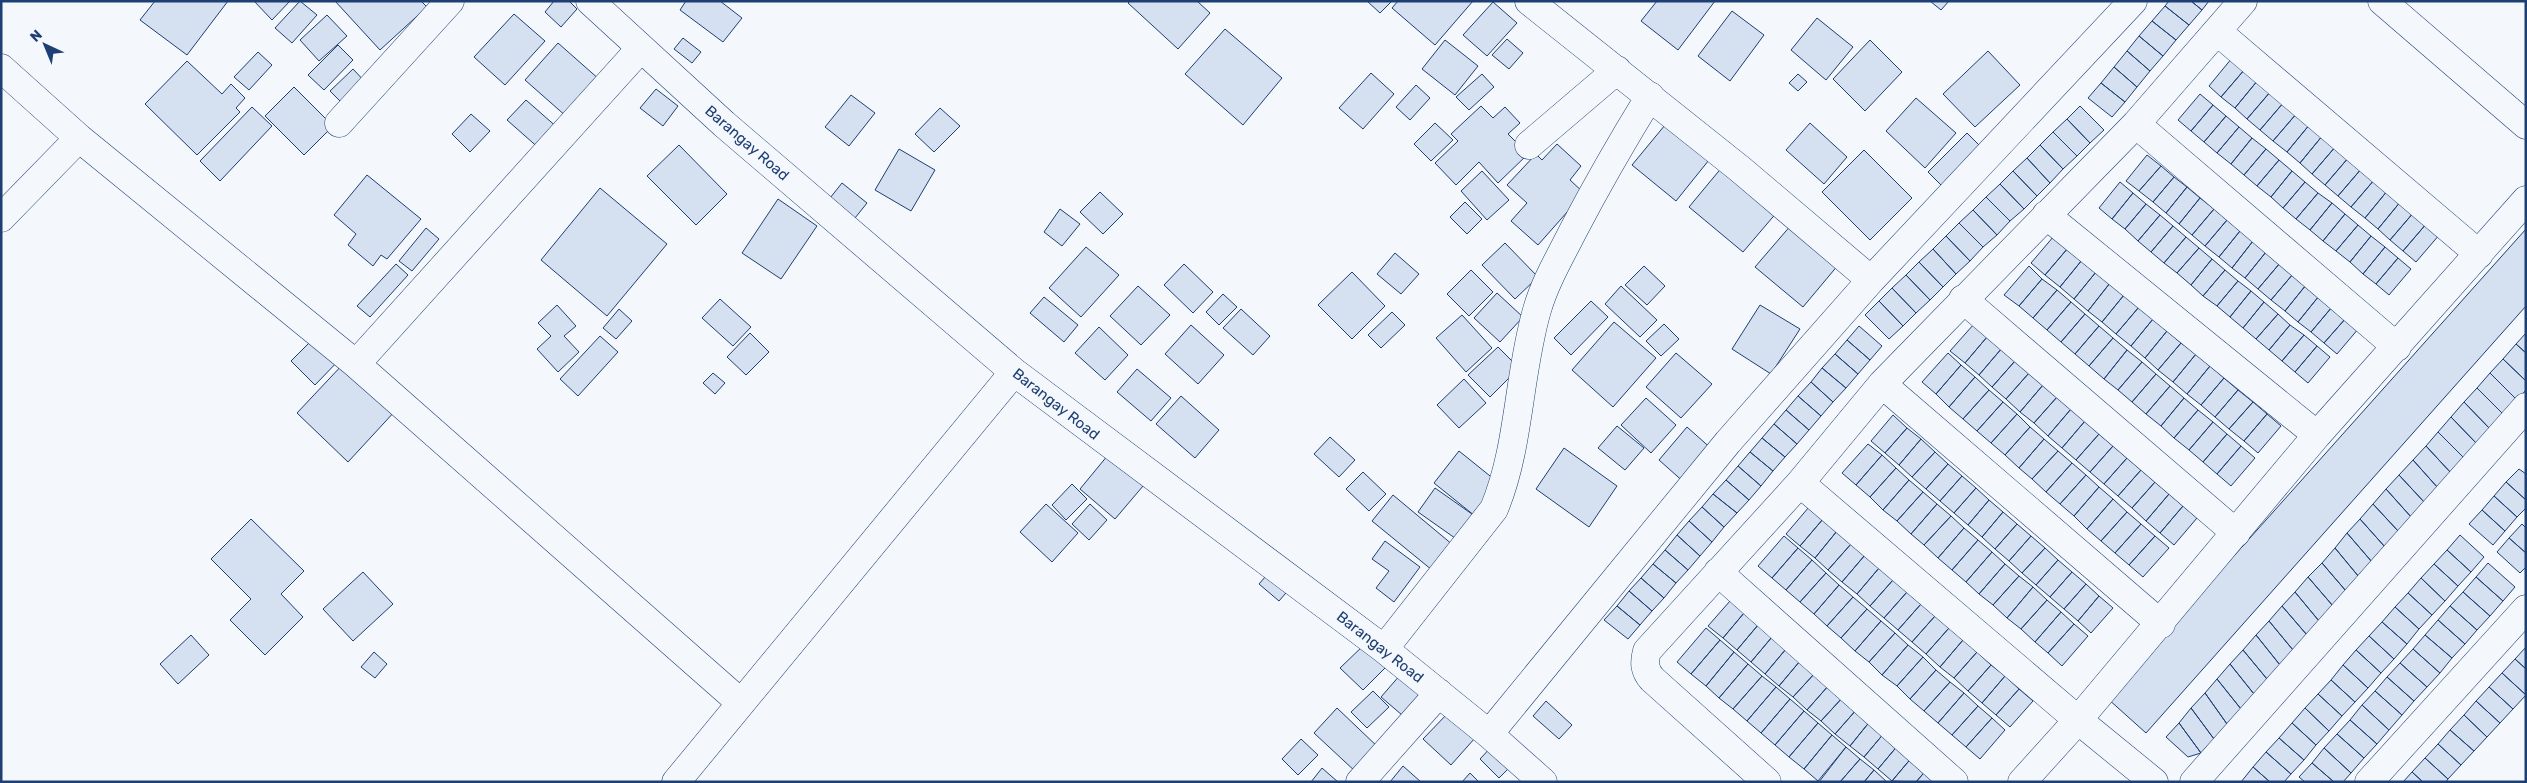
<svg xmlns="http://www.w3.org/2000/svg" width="2527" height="783" font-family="Rubik,sans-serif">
<rect width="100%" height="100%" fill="#f4f7fb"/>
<path fill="#d5e0f0" stroke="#1d3f73" d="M155 1H228L187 55 140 20Z
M254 1H290L272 20Z
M300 1 317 15 292 43 275 28Z
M335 1H421L427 7 380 50Z
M554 1H569L577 9 561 27 545 12Z
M686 1H720L742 18 723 42 680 10Z
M1130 1H1197L1210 13 1178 49 1128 3Z
M1367 1H1392L1380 13Z
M1398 1H1473L1435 45 1392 8Z
M1657 1H1715L1678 50 1641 21Z
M1930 1H1949L1941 10Z
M2169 1H2191L2202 10 2189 25 2165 6Z
M2191 1H2209L2202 10Z
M1493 2 1517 23 1487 56 1463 35Z
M2165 6 2189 25 2176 40 2152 21Z
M1732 11 1764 35 1730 81 1698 56Z
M514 14 545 41 505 85 474 57Z
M327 15 347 36 319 61 300 40Z
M1817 18 1853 47 1826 80 1791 50Z
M2152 21 2176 40 2163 56 2139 36Z
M1225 29 1282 78 1243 125 1185 74Z
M2139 36 2163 56 2150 71 2127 51Z
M683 38 701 52 692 63 674 49Z
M1507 39 1523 53 1509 69 1492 55Z
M1445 40 1478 66 1455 95 1422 69Z
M1870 40 1902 72 1865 111 1833 79Z
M558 43 600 80 567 117 525 80Z
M338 45 353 60 324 90 308 75Z
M1988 51 2020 85 1975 127 1943 94Z
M2127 51 2150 71 2137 87 2114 67Z
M258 52 272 65 249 90 234 77Z
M2232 58 2245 69 2221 97 2209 86Z
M187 61 222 94 231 84 245 98 236 108 240 112 197 155 145 104Z
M2114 67 2137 87 2125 102 2101 83Z
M353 69 368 85 345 106 330 91Z
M2245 69 2258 80 2235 108 2221 97Z
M1371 73 1394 94 1363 129 1339 108Z
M1482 74 1494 87 1469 110 1456 97Z
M1798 74 1807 82 1798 91 1789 83Z
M2258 80 2271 91 2247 119 2235 108Z
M2101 83 2125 102 2112 117 2088 98Z
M1416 85 1430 98 1410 120 1396 107Z
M294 87 333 126 304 155 265 116Z
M656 89 678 106 663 126 640 108Z
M2271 91 2284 102 2260 130 2247 119Z
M2200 94 2213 105 2191 131 2178 120Z
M851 95 875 113 849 146 825 127Z
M1916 98 1956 133 1925 168 1886 131Z
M526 100 559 129 541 150 507 120Z
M2284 102 2297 113 2273 141 2260 130Z
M2213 105 2226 116 2204 142 2191 131Z
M1481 106 1493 118 1505 107 1520 123 1508 134 1528 154 1498 183 1479 162 1456 185 1435 163 1458 141 1451 134Z
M2080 106 2104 130 2090 143 2067 119Z
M252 107 272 126 220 181 200 161Z
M940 108 960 126 934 152 915 134Z
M2297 113 2310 124 2287 152 2273 141Z
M471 114 490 131 470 152 452 134Z
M2226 116 2239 127 2217 153 2204 142Z
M1670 119 1713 155 1676 201 1632 165Z
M2067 119 2090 143 2077 156 2053 132Z
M1435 123 1453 140 1431 161 1414 144Z
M1810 123 1847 157 1824 184 1786 150Z
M2310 124 2323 135 2300 163 2287 152Z
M2239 127 2252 138 2231 164 2217 153Z
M2053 132 2077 156 2063 169 2040 145Z
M1967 133 1984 150 1945 189 1928 172Z
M2323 135 2336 146 2312 174 2300 163Z
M2252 138 2266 149 2244 175 2231 164Z
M1557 144 1581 166 1570 180 1584 193 1538 245 1511 221 1527 203 1507 185 1536 154 1542 160Z
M679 145 727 194 696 225 647 176Z
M2040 145 2063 169 2050 183 2027 158Z
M2336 146 2349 157 2325 185 2312 174Z
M899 149 935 170 911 211 875 190Z
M2266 149 2279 160 2257 186 2244 175Z
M1864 150 1912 198 1870 240 1822 192Z
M2147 155 2161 166 2139 191 2126 181Z
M2349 157 2362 168 2338 196 2325 185Z
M2027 158 2050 183 2037 196 2013 171Z
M2279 160 2292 171 2271 197 2257 186Z
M1723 166 1778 211 1743 252 1689 207Z
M2161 166 2174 177 2153 202 2139 191Z
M2362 168 2375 179 2351 207 2338 196Z
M1482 171 1509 200 1487 220 1461 191Z
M2013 171 2037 196 2024 209 2000 184Z
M2292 171 2305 182 2283 208 2271 197Z
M367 175 421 219 387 259 381 255 373 266 348 245 356 234 334 215Z
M2174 177 2187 187 2166 213 2153 202Z
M2375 179 2388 190 2365 218 2351 207Z
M2120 182 2133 193 2112 219 2099 208Z
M2305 182 2318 193 2296 219 2283 208Z
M842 183 867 203 851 223 826 203Z
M2000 184 2024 209 2010 221 1986 197Z
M2187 187 2200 198 2179 224 2166 213Z
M600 188 667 244 607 316 541 260Z
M2388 190 2401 201 2378 229 2365 218Z
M1100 192 1123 214 1103 234 1080 212Z
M2133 193 2146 204 2125 229 2112 219Z
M2318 193 2332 203 2310 230 2296 219Z
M1986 197 2010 221 1997 235 1973 210Z
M2200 198 2214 209 2192 235 2179 224Z
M778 199 817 226 781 279 742 253Z
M2401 201 2414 212 2390 240 2378 229Z
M1465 202 1482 219 1467 234 1450 217Z
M2332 203 2345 214 2323 241 2310 230Z
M2146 204 2160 215 2138 241 2125 229Z
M1060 209 1080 224 1062 246 1044 232Z
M2214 209 2227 220 2205 246 2192 235Z
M1973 210 1997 235 1983 247 1959 223Z
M2414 212 2427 223 2403 251 2390 240Z
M2345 214 2358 225 2336 251 2323 241Z
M2160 215 2173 226 2151 252 2138 241Z
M2227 220 2240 231 2219 257 2205 246Z
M1959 223 1983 247 1970 261 1946 236Z
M2427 223 2440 234 2416 262 2403 251Z
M1792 224 1839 264 1803 307 1755 267Z
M2358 225 2371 236 2350 262 2336 251Z
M2173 226 2186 237 2164 263 2151 252Z
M426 228 439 239 412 271 399 261Z
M2526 229V306L2146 733 2107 698Z
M2240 231 2253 241 2232 268 2219 257Z
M1946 236 1970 261 1956 274 1933 249Z
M2054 236 2068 248 2045 275 2031 263Z
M2371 236 2385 247 2363 274 2350 262Z
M2186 237 2199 248 2177 273 2164 263Z
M2253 241 2266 252 2245 278 2232 268Z
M1505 243 1538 277 1515 299 1482 265Z
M1086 247 1119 275 1081 317 1049 288Z
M2385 247 2398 258 2376 284 2363 274Z
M2068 248 2082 260 2060 287 2045 275Z
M2199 248 2212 259 2191 285 2177 273Z
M1933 249 1956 274 1943 287 1919 262Z
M2266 252 2280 263 2258 289 2245 278Z
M1395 253 1419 274 1401 294 1377 274Z
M2398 258 2411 269 2389 295 2376 284Z
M2212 259 2225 270 2203 296 2191 285Z
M2082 260 2096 272 2074 299 2060 287Z
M1919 262 1943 287 1930 300 1906 275Z
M2280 263 2293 274 2271 300 2258 289Z
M396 264 408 275 370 317 357 306Z
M1184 264 1213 292 1193 313 1164 285Z
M1644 266 1665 286 1647 305 1625 285Z
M2029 266 2042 279 2019 306 2004 295Z
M1471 270 1493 292 1469 316 1447 294Z
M2225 270 2238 281 2217 306 2203 296Z
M1352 272 1385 306 1352 339 1318 305Z
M2096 272 2110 283 2088 311 2074 299Z
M2293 274 2306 285 2285 311 2271 300Z
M1906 275 1930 300 1916 313 1892 288Z
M2042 279 2057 290 2033 318 2019 306Z
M2238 281 2251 291 2230 317 2217 306Z
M2110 283 2124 295 2102 322 2088 311Z
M2306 285 2319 296 2298 322 2285 311Z
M1138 286 1170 315 1141 345 1110 316Z
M1621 286 1657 320 1640 337 1605 304Z
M1892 288 1916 313 1903 326 1879 301Z
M2057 290 2071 302 2047 330 2033 318Z
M2251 291 2264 302 2243 328 2230 317Z
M1497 293 1523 317 1500 342 1474 318Z
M1223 294 1237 307 1219 325 1206 312Z
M2124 295 2139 307 2116 334 2102 322Z
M2319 296 2332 307 2311 332 2298 322Z
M1044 297 1078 325 1064 342 1030 313Z
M720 299 751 327 733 346 702 318Z
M1591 301 1608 317 1571 355 1554 338Z
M1879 301 1903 326 1889 339 1865 315Z
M2071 302 2085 314 2061 342 2047 330Z
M2264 302 2278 314 2256 339 2243 328Z
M557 305 576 326 564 336 579 352 558 372 537 349 551 336 538 323Z
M1760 305 1800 329 1771 374 1732 349Z
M2139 307 2153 319 2131 346 2116 334Z
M2332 307 2346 318 2324 343 2311 332Z
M619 309 632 321 616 339 603 328Z
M1241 309 1270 336 1253 355 1223 328Z
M1392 312 1405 325 1381 348 1368 335Z
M2085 314 2099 326 2075 354 2061 342Z
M2278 314 2290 325 2269 350 2256 339Z
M1462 315 1492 348 1466 372 1436 338Z
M2346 318 2359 328 2337 354 2324 343Z
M2153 319 2167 331 2145 358 2131 346Z
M1614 322 1656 358 1613 407 1572 370Z
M1664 324 1679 339 1661 356 1646 341Z
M1974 324 1987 337 1965 363 1950 351Z
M1191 325 1224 355 1198 384 1165 354Z
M2290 325 2304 335 2282 361 2269 350Z
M1859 326 1882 346 1870 360 1847 340Z
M2099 326 2113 338 2089 366 2075 354Z
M1099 327 1128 355 1105 380 1075 353Z
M2167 331 2181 343 2158 370 2145 358Z
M750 333 769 352 746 375 727 357Z
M2526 333V353L2516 344Z
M318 334 341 358 315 385 291 361Z
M2304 335 2317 346 2295 372 2282 361Z
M600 336 618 352 578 396 560 379Z
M1987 337 2002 348 1979 375 1965 363Z
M2113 338 2127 350 2104 379 2089 366Z
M1847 340 1870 360 1858 374 1835 354Z
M2181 343 2196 354 2173 382 2158 370Z
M2516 344 2526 353V381L2503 359Z
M2317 346 2330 357 2308 383 2295 372Z
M1498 347 1519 368 1490 397 1468 375Z
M2002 348 2015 361 1992 387 1979 375Z
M2127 350 2142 362 2118 390 2104 379Z
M1676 353 1712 384 1681 418 1646 387Z
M1948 353 1961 365 1936 394 1922 382Z
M1835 354 1858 374 1846 388 1822 368Z
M2196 354 2210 366 2187 394 2173 382Z
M2503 359 2526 381V390L2517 400 2490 373Z
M2015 361 2029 373 2006 399 1992 387Z
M345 362 396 410 348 462 297 413Z
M2142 362 2156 374 2132 402 2118 390Z
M1961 365 1975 377 1949 407 1936 394Z
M2210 366 2224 378 2201 405 2187 394Z
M1822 368 1846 388 1833 402 1811 382Z
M1137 369 1171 398 1151 421 1117 392Z
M713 373 725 383 715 394 703 383Z
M2029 373 2043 385 2020 412 2006 399Z
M2490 373 2517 400 2503 414 2477 388Z
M2156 374 2170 386 2146 414 2132 402Z
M1975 377 1989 390 1963 419 1949 407Z
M2224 378 2238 390 2215 417 2201 405Z
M1464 379 1486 403 1459 428 1437 405Z
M1811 382 1833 402 1821 416 1798 396Z
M2043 385 2057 397 2034 423 2020 412Z
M2170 386 2184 398 2161 426 2146 414Z
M2477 388 2503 414 2490 429 2464 402Z
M1989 390 2003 402 1977 431 1963 419Z
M2238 390 2253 402 2229 429 2215 417Z
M1181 396 1219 430 1195 458 1156 424Z
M1798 396 1821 416 1809 430 1786 410Z
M2057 397 2071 409 2048 436 2034 423Z
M1646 398 1676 425 1651 453 1621 425Z
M2184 398 2198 410 2174 438 2161 426Z
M2003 402 2017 414 1991 443 1977 431Z
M2253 402 2267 414 2244 441 2229 429Z
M2464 402 2490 429 2477 444 2451 417Z
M2071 409 2085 421 2062 448 2048 436Z
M1786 410 1809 430 1797 444 1774 424Z
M2198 410 2213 422 2189 450 2174 438Z
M2017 414 2030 427 2005 455 1991 443Z
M2267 414 2281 426 2258 453 2244 441Z
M1893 415 1907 428 1885 453 1871 441Z
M2451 417 2477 444 2464 458 2438 432Z
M2085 421 2099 434 2076 460 2062 448Z
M2213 422 2227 434 2203 462 2189 450Z
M1774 424 1797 444 1785 457 1762 438Z
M1617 426 1644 448 1625 470 1598 448Z
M1687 427 1714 451 1686 484 1659 460Z
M2030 427 2044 439 2019 468 2005 455Z
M1907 428 1921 439 1899 465 1885 453Z
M2438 432 2464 458 2451 473 2426 446Z
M2099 434 2113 446 2090 472 2076 460Z
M2227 434 2241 446 2217 474 2203 462Z
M1330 437 1355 460 1339 477 1314 454Z
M1762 438 1785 457 1773 471 1750 452Z
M1921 439 1935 452 1912 477 1899 465Z
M2044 439 2058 451 2032 479 2019 468Z
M1868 444 1882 455 1856 485 1842 473Z
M2113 446 2127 458 2104 484 2090 472Z
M2241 446 2255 458 2231 486 2217 474Z
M2426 446 2451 473 2438 488 2413 460Z
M1564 448 1617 486 1589 527 1536 489Z
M1113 449 1149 479 1115 519 1080 489Z
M1459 451 1500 484 1475 516 1434 483Z
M2058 451 2072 463 2046 492 2032 479Z
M1750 452 1773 471 1761 486 1738 466Z
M1935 452 1948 464 1926 489 1912 477Z
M1882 455 1896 468 1870 497 1856 485Z
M2127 458 2141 470 2118 496 2104 484Z
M2413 460 2438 488 2425 503 2399 475Z
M2072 463 2086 475 2060 504 2046 492Z
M1948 464 1962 476 1940 501 1926 489Z
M1738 466 1761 486 1749 500 1726 480Z
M1896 468 1909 480 1883 510 1870 497Z
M2519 469 2526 474V500L2506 482Z
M2141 470 2155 482 2132 508 2118 496Z
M1363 472 1386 494 1369 511 1346 489Z
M2086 475 2099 487 2074 516 2060 504Z
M2399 475 2425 503 2412 518 2386 489Z
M1962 476 1976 488 1954 513 1940 501Z
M1726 480 1749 500 1737 513 1713 494Z
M1909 480 1923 492 1897 521 1883 510Z
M2155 482 2169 494 2146 521 2132 508Z
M2506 482 2526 500V508L2517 517 2494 496Z
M1072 484 1087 499 1066 520 1052 505Z
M2099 487 2113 499 2087 529 2074 516Z
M1435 488 1479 519 1462 543 1418 512Z
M1976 488 1989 500 1968 525 1954 513Z
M2386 489 2412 518 2399 532 2373 504Z
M1923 492 1937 504 1911 534 1897 521Z
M1713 494 1737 513 1724 527 1702 507Z
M2169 494 2183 506 2160 533 2146 521Z
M1393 495 1453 545 1432 570 1372 521Z
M2494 496 2517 517 2505 531 2482 510Z
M2113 499 2127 512 2101 541 2087 529Z
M1989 500 2003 512 1982 537 1968 525Z
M1046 504 1078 533 1052 562 1020 532Z
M1090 504 1107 520 1089 540 1072 524Z
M1937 504 1951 516 1924 545 1911 534Z
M2373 504 2399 532 2385 547 2360 519Z
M2183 506 2197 518 2174 545 2160 533Z
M1702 507 1724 527 1712 542 1689 521Z
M1809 507 1823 519 1800 546 1786 534Z
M2482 510 2505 531 2493 545 2469 524Z
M2003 512 2017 524 1995 549 1982 537Z
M2127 512 2141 524 2115 553 2101 541Z
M1951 516 1964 528 1938 558 1924 545Z
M251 519 304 571 281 594 303 617 265 655 230 620 251 599 211 559Z
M1823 519 1837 531 1815 558 1800 546Z
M2360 519 2385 547 2372 562 2347 533Z
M1689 521 1712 542 1700 556 1677 535Z
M2017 524 2031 536 2009 561 1995 549Z
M2141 524 2155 536 2129 565 2115 553Z
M2522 524 2526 528V553L2509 538Z
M1964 528 1978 540 1952 570 1938 558Z
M1837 531 1851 544 1828 570 1815 558Z
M2347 533 2372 562 2359 577 2335 548Z
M1677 535 1700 556 1688 570 1665 550Z
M2460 535 2484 557 2471 572 2447 550Z
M1784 536 1798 548 1772 578 1758 566Z
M2031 536 2045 548 2022 573 2009 561Z
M2155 536 2169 548 2143 577 2129 565Z
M2509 538 2526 553V567L2520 573 2497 552Z
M1978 540 1992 552 1966 582 1952 570Z
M1385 541 1420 567 1394 602 1376 588 1389 571 1372 559Z
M1851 544 1865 555 1842 582 1828 570Z
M1798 548 1812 560 1786 590 1772 578Z
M2045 548 2058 560 2036 585 2022 573Z
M2335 548 2359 577 2346 591 2322 563Z
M1665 550 1688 570 1676 583 1653 564Z
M2447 550 2471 572 2458 586 2434 564Z
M1992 552 2005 564 1979 594 1966 582Z
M1865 555 1879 568 1857 594 1842 582Z
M1812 560 1826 573 1800 602 1786 590Z
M2058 560 2072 572 2050 597 2036 585Z
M2322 563 2346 591 2333 606 2308 577Z
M2488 563 2515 587 2503 601 2476 577Z
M1653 564 1676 583 1664 598 1641 578Z
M2005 564 2019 576 1993 605 1979 594Z
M2434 564 2458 586 2445 601 2421 578Z
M1879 568 1893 580 1870 606 1857 594Z
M1272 569 1292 586 1279 601 1259 584Z
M363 572 393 604 353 641 323 609Z
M2072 572 2086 584 2064 609 2050 597Z
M1826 573 1839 585 1814 614 1800 602Z
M2019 576 2033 587 2007 618 1993 605Z
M2308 577 2333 606 2319 621 2295 592Z
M2476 577 2503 601 2490 616 2463 592Z
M1641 578 1664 598 1652 611 1629 591Z
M2421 578 2445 601 2432 615 2408 593Z
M1893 580 1907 592 1884 618 1870 606Z
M2086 584 2099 596 2078 621 2064 609Z
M1839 585 1853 597 1827 626 1814 614Z
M2033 587 2047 600 2021 629 2007 618Z
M1629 591 1652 611 1640 625 1617 606Z
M1907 592 1921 604 1898 630 1884 618Z
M2295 592 2319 621 2307 635 2282 606Z
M2463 592 2490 616 2477 630 2450 606Z
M2408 593 2432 615 2419 629 2395 607Z
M2099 596 2113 608 2091 633 2078 621Z
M1853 597 1867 609 1841 638 1827 626Z
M2047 600 2061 612 2035 642 2021 629Z
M1730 601 1744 613 1723 638 1708 626Z
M1921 604 1935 616 1912 642 1898 630Z
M1617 606 1640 625 1628 639 1604 620Z
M2282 606 2307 635 2293 650 2269 621Z
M2450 606 2477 630 2465 644 2438 620Z
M2395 607 2419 629 2407 644 2382 622Z
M1867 609 1881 621 1855 651 1841 638Z
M2061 612 2074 624 2048 653 2035 642Z
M1744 613 1758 625 1737 650 1723 638Z
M1935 616 1949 628 1926 654 1912 642Z
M2438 620 2465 644 2452 658 2425 635Z
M1881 621 1895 633 1869 662 1855 651Z
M2269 621 2293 650 2280 665 2256 635Z
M2382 622 2407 644 2394 659 2369 636Z
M2074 624 2088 636 2062 666 2048 653Z
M1758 625 1772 637 1751 662 1737 650Z
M1706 628 1720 640 1691 674 1677 662Z
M1949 628 1963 640 1940 667 1926 654Z
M1895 633 1908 645 1882 675 1869 662Z
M191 635 209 655 178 684 160 664Z
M2256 635 2280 665 2267 679 2243 650Z
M2425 635 2452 658 2440 673 2413 649Z
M2369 636 2394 659 2381 673 2356 650Z
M1772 637 1786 649 1765 674 1751 662Z
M1720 640 1734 652 1706 686 1691 674Z
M1963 640 1977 652 1954 678 1940 667Z
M1366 643 1388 665 1363 690 1340 668Z
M1908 645 1923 657 1897 686 1882 675Z
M2526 647V669L2515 659Z
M1786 649 1800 661 1779 686 1765 674Z
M2413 649 2440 673 2427 687 2400 663Z
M2243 650 2267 679 2254 694 2230 664Z
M2356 650 2381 673 2368 688 2343 665Z
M374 652 387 664 375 678 361 667Z
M1734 652 1748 664 1719 698 1706 686Z
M1977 652 1991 665 1968 691 1954 678Z
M1923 657 1936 670 1910 699 1897 686Z
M2515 659 2526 669V695L2502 673Z
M1800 661 1815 673 1793 697 1779 686Z
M2400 663 2427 687 2414 701 2387 677Z
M1748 664 1762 676 1733 709 1719 698Z
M2230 664 2254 694 2241 709 2217 679Z
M1991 665 2005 676 1982 703 1968 691Z
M2343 665 2368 688 2355 702 2331 680Z
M1936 670 1950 682 1924 711 1910 699Z
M1815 673 1829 685 1807 710 1793 697Z
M2502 673 2526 695 2513 709 2489 687Z
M1401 674 1428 698 1409 721 1381 697Z
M1762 676 1776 687 1747 721 1733 709Z
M2005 676 2019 689 1996 715 1982 703Z
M2387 677 2414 701 2402 715 2375 691Z
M2217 679 2241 709 2227 724 2205 693Z
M2331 680 2355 702 2342 716 2318 694Z
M1950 682 1964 693 1938 723 1924 711Z
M1829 685 1843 697 1821 721 1807 710Z
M1776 687 1790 699 1761 733 1747 721Z
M2489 687 2513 709 2500 723 2476 701Z
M2019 689 2033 701 2010 727 1996 715Z
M1373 691 1389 707 1367 728 1351 712Z
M2375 691 2402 715 2389 730 2362 705Z
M1964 693 1978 706 1952 735 1938 723Z
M2205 693 2227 724 2214 739 2191 708Z
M2318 694 2342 716 2329 731 2305 708Z
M1843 697 1857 709 1835 734 1821 721Z
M1790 699 1804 711 1775 745 1761 733Z
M1546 701 1572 725 1559 739 1533 716Z
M2476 701 2500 723 2487 737 2464 715Z
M2362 705 2389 730 2377 744 2350 720Z
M1978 706 1992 718 1966 747 1952 735Z
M1337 708 1380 749 1357 773 1314 733Z
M2191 708 2214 739 2201 753 2179 723Z
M2305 708 2329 731 2316 745 2292 723Z
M1857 709 1871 720 1850 746 1835 734Z
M1804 711 1818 723 1789 757 1775 745Z
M1448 713 1475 738 1451 765 1423 739Z
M2464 715 2487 737 2474 751 2450 730Z
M1992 718 2005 730 1980 759 1966 747Z
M1871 720 1885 732 1864 757 1850 746Z
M2350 720 2377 744 2364 758 2337 734Z
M1818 723 1832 735 1804 769 1789 757Z
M2179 723 2201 753 2188 757 2166 737Z
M2292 723 2316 745 2304 760 2279 738Z
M2450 730 2474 751 2461 765 2438 744Z
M1885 732 1899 744 1878 769 1864 757Z
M2337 734 2364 758 2351 773 2324 748Z
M1832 735 1846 747 1818 781 1804 769Z
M2279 738 2304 760 2291 774 2266 752Z
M1301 739 1318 755 1298 775 1282 759Z
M1899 744 1913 756 1892 781 1878 769Z
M2438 744 2461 765 2448 779 2425 758Z
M1493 745 1512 765 1499 778 1480 759Z
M1846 747 1860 759 1840 782H1819Z
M2324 748 2351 773 2343 782H2334L2312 763Z
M2266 752 2291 774 2284 782H2270L2253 767Z
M1913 756 1928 768 1916 782 1892 781Z
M2425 758 2448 779 2446 782H2423L2412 772Z
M1860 759 1874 770 1864 782H1840Z
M2312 763 2334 782H2305L2299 777Z
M1403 766 1421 782H1390Z
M2253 767 2270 782H2241Z
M1322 768 1338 782H1311Z
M1928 768 1940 782H1916Z
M1874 770 1887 782H1864Z
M2412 772 2423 782H2403Z
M1470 773 1479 782H1462Z"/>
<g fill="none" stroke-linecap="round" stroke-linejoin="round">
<defs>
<path id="minor" d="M590 1 724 124 1014 372 1384 649 1489 734 1543 782
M1529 1 1740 169 1871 280
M2382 1 2526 125
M2218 32 2479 254
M1 68 79 138 356 364 641 48
M339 123 450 1
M2136 124 2397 347
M1529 145 1617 70
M2046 215 2317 435
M1 218 79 138
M1963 299 2236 533
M356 364 741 703
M1882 384 2161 624
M1800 483 2078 720 2022 782
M1718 572 1954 782
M1384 649 1494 509C1520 447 1518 375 1537 310 1545 282 1560 257 1573 231 1597 185 1623 140 1650 96
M1489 734 1728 442 1871 280 2133 1
M676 782 1014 372
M1360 782 1439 693
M1767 782 1652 679C1644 670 1644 662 1647 651L1800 483 1882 384 2136 124 2243 1
M2154 782 2078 720 2317 435 2526 200
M2194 782 2526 407
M2369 782 2526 609"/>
</defs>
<use href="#minor" stroke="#1d3f73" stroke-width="29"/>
<use href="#minor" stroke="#f4f7fb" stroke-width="28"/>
</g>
<g text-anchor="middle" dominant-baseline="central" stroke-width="4" stroke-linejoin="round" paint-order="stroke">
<g font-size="15" fill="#1d3f73" stroke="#f4f7fb">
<text transform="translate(747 143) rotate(41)">Barangay Road</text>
<text transform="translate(1056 404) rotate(38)">Barangay Road</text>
<text transform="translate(1380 647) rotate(38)">Barangay Road</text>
</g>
</g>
<rect width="2527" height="783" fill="none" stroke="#1d3f73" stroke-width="5"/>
<g transform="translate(45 45) rotate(316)" stroke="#f4f7fb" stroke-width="4" paint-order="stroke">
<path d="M0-4L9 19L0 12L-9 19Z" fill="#1d3f73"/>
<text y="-8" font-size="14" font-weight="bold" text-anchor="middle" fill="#1d3f73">N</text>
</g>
</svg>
